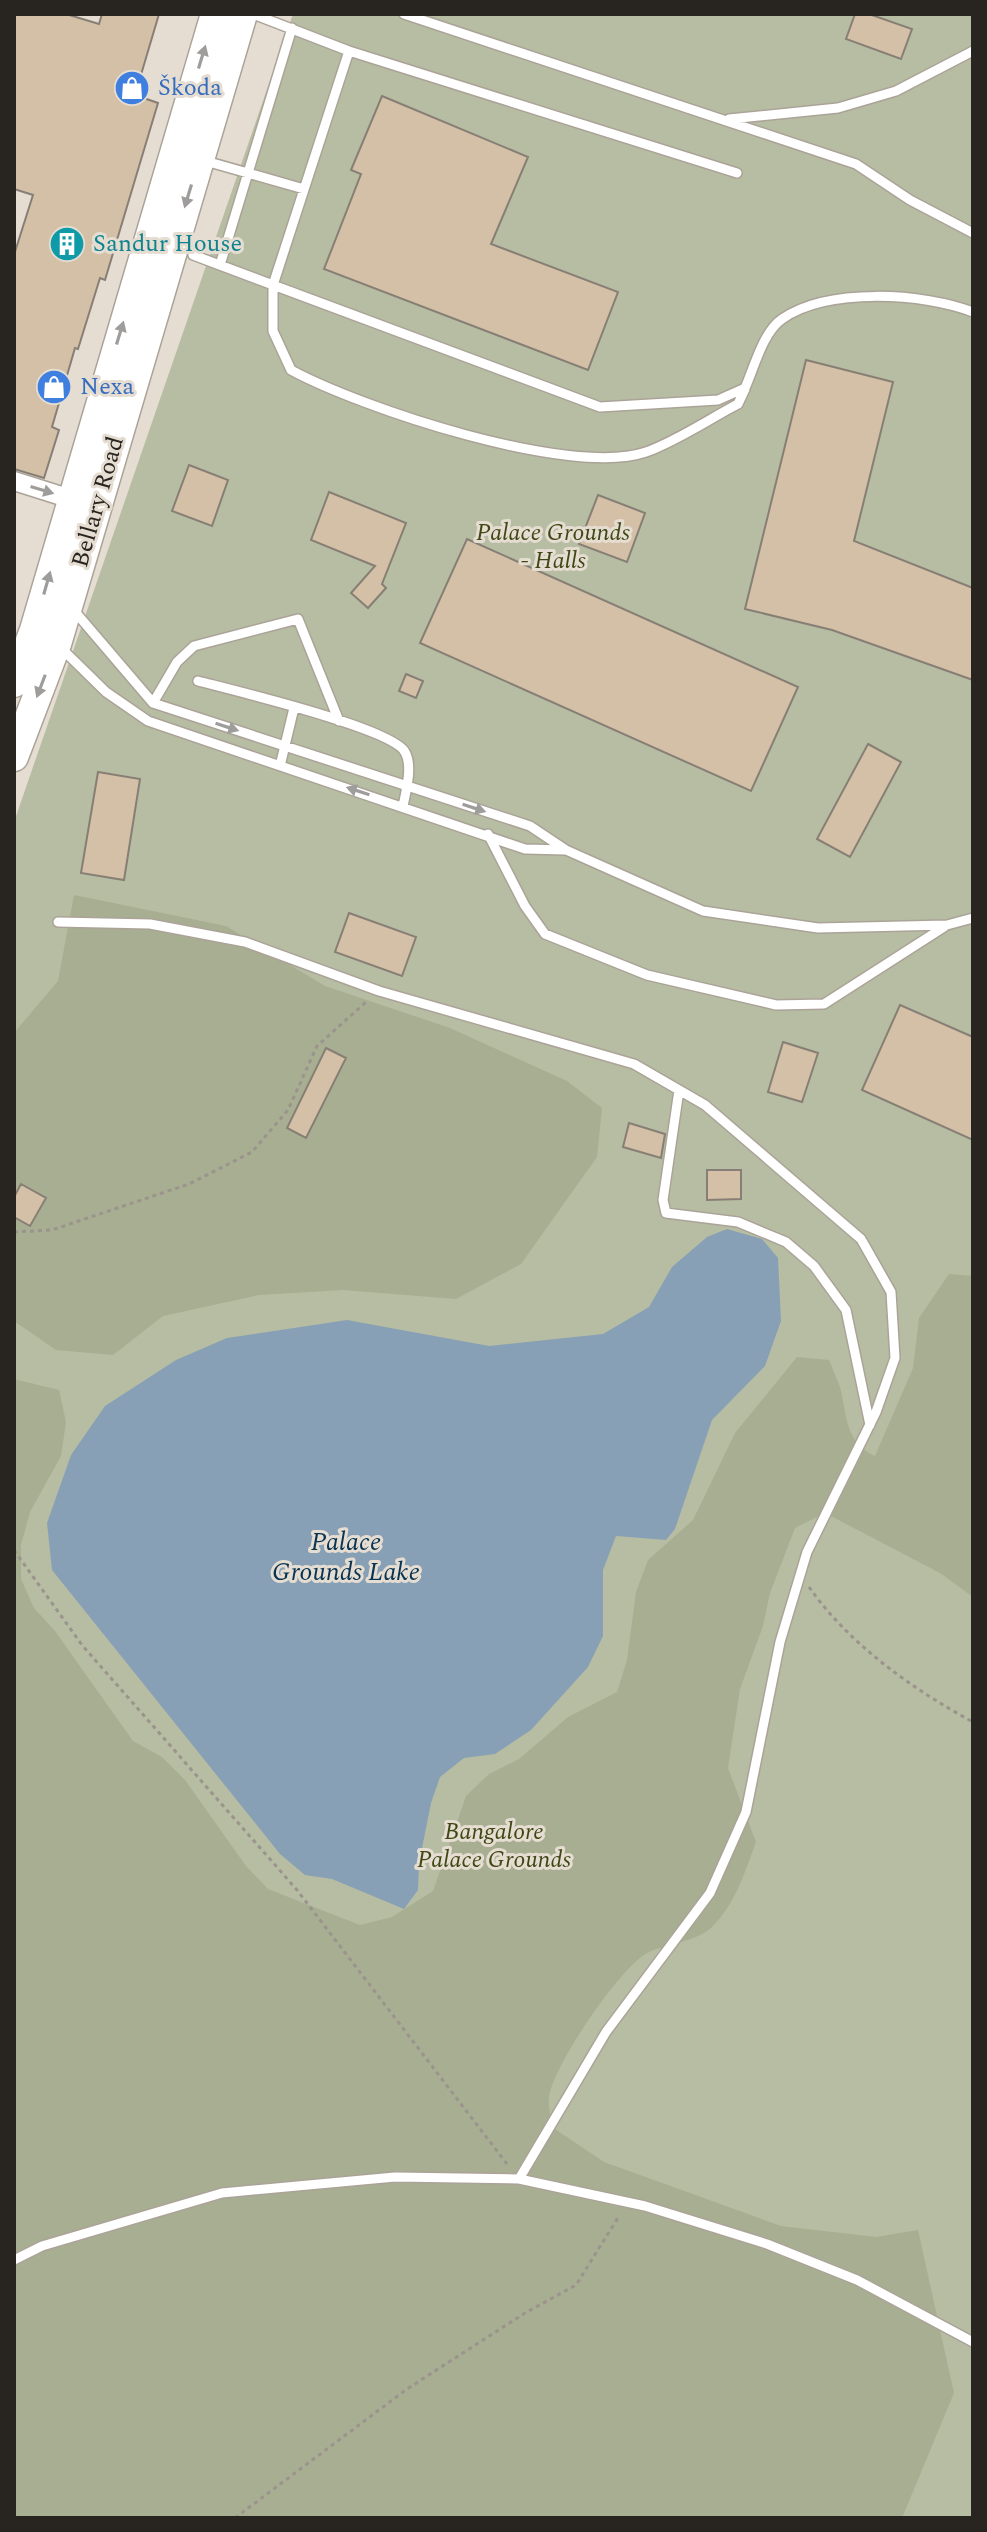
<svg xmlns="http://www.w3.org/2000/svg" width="987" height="2532" font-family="Spectral,serif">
<rect width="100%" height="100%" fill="#e5ddd1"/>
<path fill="#b7bda2" d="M293 14H973V2518H14V822Z"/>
<path fill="#a8ae91" d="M74 895 226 926 325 986 450 1028 567 1081 602 1108 597 1157 521 1264 456 1299 343 1290 259 1295 163 1316 113 1355 56 1350 14 1321V1033L58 981Z
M949 1274 973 1276V1597L940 1573 825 1513 795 1528 770 1593 763 1626 740 1689 728 1768 756 1842C745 1872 735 1905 711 1928 697 1941 667 1944 649 1952 621 1965 553 2066 549 2097 548 2106 551 2118 552 2127L604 2162 781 2226 876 2237 918 2230 954 2393 902 2518H14V1379L59 1390 66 1422 61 1456 30 1512 21 1545V1579L34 1608 55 1631 133 1741 162 1757 185 1780 246 1866 268 1889 360 1925 392 1917 433 1891 466 1796 489 1774 519 1759 568 1717 617 1692 627 1660 636 1592 648 1560 693 1520 735 1433 797 1357 829 1360C833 1370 838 1380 841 1391 847 1418 846 1443 875 1456L913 1368 919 1318Z"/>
<path fill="#88a0b6" d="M727 1229 762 1239 778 1258 781 1321 765 1366 712 1420 675 1529 666 1540 616 1536 603 1570V1636L588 1667 531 1730 495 1754 464 1758 440 1777 431 1803 419 1863 418 1890 404 1909 332 1879 305 1875 280 1854 52 1570 47 1523 71 1455 105 1406 176 1360 227 1338 347 1320 489 1346 603 1334 649 1307 672 1267 707 1237Z"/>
<path fill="#d3c0a6" stroke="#877f75" stroke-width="2" d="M14 14H66L99 24 102 14H159L135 95 158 103 105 280 100 278 78 349 75 348 52 427 59 430 44 478 14 469V255L33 195 14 189Z
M855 14H869L912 29 901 59 846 39Z
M382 96 528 157 491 244 618 292 588 370 324 269 361 174 351 170Z
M806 360 893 382 854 541 973 588V680L832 630 745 609Z
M189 465 228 480 212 526 172 511Z
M329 492 406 523 382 584 386 588 368 608 351 593 375 566 311 540Z
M598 495 645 513 627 562 579 544Z
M467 539 798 687 751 791 420 643Z
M406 674 423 681 416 698 399 691Z
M868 744 901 762 850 857 817 839Z
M98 772 140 779 124 880 81 873Z
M349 913 416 937 402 976 335 952Z
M900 1005 973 1037V1140L862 1090Z
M783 1042 818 1053 802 1102 768 1092Z
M326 1048 346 1058 306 1138 287 1128Z
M629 1123 665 1134 661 1158 623 1147Z
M707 1170H741V1199L707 1200Z
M21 1184 46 1198 30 1226 14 1217V1197Z"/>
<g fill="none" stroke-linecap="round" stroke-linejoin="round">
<defs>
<path id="lane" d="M253 14 349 51 737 173
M404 14 856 164 910 200 973 233
M349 51 273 285 600 407 718 400 745 388C754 368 763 332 782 319 828 287 924 293 973 312
M729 119 838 108 896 91 973 51
M202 160 304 189
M193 255 273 285V331L291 370C361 408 571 478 646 452 677 441 709 419 738 404L745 389
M220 265 292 28
M71 607 153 703 530 826 566 850 703 911 818 928 947 925 973 918
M59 646 106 692 148 721 525 849 566 850
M198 681C232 690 392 728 405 752 413 766 406 791 403 806
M153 703 177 662 194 646 298 619 339 721
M280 766 294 708
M488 834 525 906 545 934 647 975 776 1005 824 1004 944 927
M58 922 150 924 245 942 379 991 634 1064 705 1105 861 1239 891 1292 895 1358 876 1412 807 1552 780 1642 746 1812 710 1893 606 2032 519 2179
M679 1090 663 1200 666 1213 738 1222 786 1242 814 1266 846 1310 870 1425
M14 2260 42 2246 222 2193 395 2177 519 2179 645 2206 767 2244 857 2280 973 2342"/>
<path id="street" d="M14 481 71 499"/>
<path id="primary" d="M14 683 34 630 215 14
M14 757 57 644 243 14"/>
</defs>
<use href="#lane" stroke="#aba398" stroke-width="12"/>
<use href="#street" stroke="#aba398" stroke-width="21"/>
<use href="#primary" stroke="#aba398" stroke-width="31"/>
<path stroke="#9a948c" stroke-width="3" stroke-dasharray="4 4" stroke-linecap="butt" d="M14 1232 52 1230 189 1184 252 1152 288 1110 317 1046 366 1002
M14 1550 82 1645 297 1890 507 2164
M809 1587C849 1644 912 1689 973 1722
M235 2518 407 2389 525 2313 576 2285 619 2216"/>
<use href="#lane" stroke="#fff" stroke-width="9"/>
<use href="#street" stroke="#fff" stroke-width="18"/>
<use href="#primary" stroke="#fff" stroke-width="28"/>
</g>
<defs><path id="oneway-solid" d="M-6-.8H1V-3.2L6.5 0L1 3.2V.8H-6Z" transform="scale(2)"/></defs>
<g fill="#9e9d9b">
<use href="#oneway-solid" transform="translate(202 57) rotate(-73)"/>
<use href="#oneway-solid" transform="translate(188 196) rotate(107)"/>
<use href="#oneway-solid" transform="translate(120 333) rotate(-73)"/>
<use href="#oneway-solid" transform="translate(42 490) rotate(17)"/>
<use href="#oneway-solid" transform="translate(47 583) rotate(-74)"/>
<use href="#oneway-solid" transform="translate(41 686) rotate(111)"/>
<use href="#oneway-solid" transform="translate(227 727) rotate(18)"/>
<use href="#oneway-solid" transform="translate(358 791) rotate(-162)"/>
<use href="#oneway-solid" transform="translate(474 808) rotate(18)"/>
</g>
<defs>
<symbol id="shop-disc" viewBox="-11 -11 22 22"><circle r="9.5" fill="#3f7fe0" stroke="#e5ddd1"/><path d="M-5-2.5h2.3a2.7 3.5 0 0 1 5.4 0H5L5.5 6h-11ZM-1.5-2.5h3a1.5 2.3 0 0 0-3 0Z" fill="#fff"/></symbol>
<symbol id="building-disc" viewBox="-11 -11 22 22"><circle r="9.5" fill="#0f9aa8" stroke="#e5ddd1"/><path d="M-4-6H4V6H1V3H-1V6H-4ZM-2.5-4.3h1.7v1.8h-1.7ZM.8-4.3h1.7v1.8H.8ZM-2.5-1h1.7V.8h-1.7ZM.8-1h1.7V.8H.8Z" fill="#fff"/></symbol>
</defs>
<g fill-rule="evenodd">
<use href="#shop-disc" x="112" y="68" width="40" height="40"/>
<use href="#building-disc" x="47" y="224" width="40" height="40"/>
<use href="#shop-disc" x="34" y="367" width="40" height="40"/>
</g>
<g text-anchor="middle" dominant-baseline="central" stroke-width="6" stroke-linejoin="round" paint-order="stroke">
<g font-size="24" fill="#366cbe" stroke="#e5ddd1" text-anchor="start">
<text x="158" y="88">Škoda</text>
<text x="80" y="387">Nexa</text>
</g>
<g font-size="24" fill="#0d838f" stroke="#e5ddd1" text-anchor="start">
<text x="93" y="244">Sandur House</text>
</g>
<g font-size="24" fill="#282521" stroke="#e5ddd1">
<text transform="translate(98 502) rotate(-74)">Bellary Road</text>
</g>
<g font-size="24" font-style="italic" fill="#3f4715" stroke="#e5ddd1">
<text x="553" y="533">Palace Grounds<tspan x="553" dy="28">- Halls</tspan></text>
<text x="494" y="1832">Bangalore<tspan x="494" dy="28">Palace Grounds</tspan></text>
</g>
<g font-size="26" font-style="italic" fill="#083453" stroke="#e5ddd1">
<text x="346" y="1542">Palace<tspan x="346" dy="30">Grounds Lake</tspan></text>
</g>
</g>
<rect width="987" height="2532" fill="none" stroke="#282521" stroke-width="32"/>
</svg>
